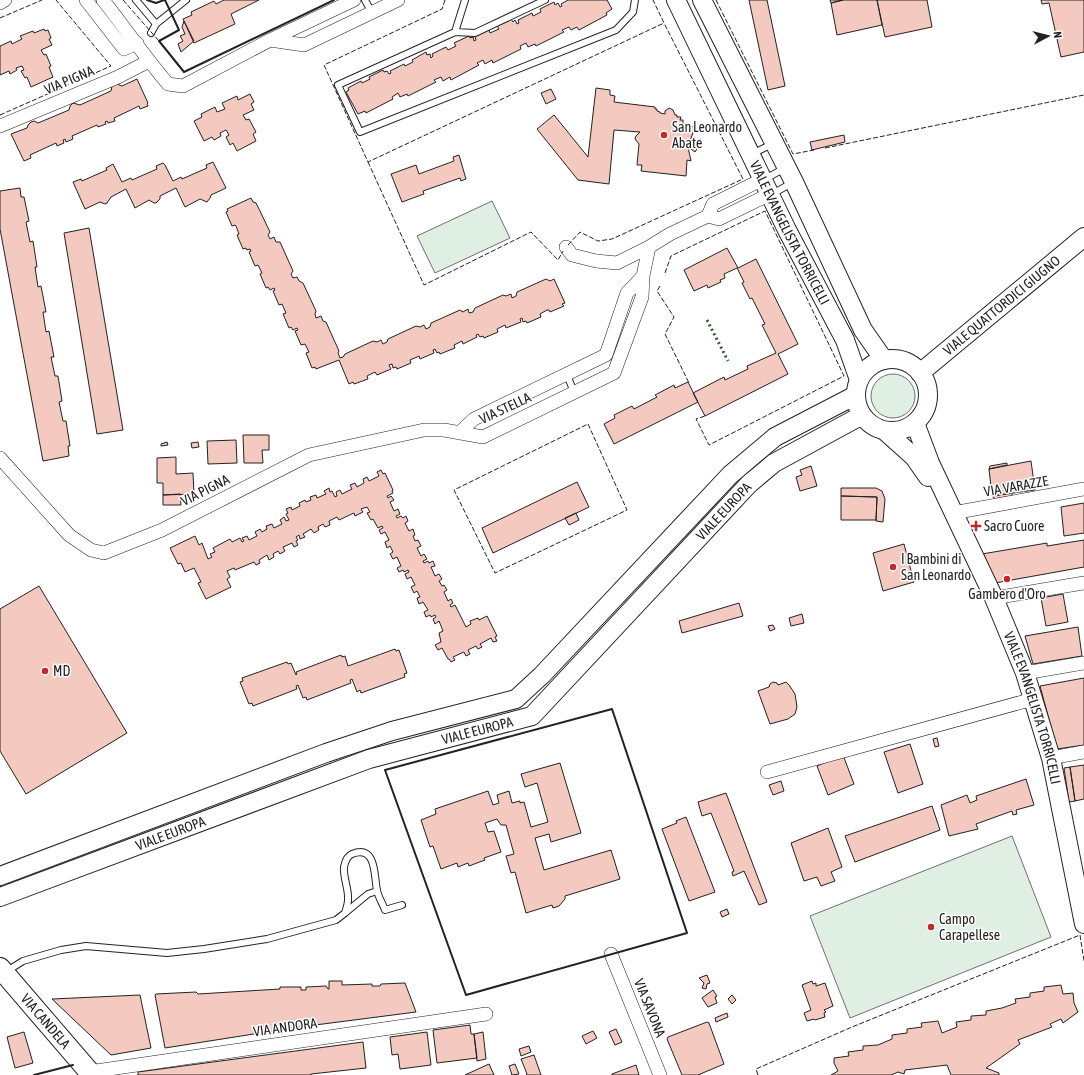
<svg xmlns="http://www.w3.org/2000/svg" width="1084" height="1075" font-family="'Asap Condensed',sans-serif">
<rect width="100%" height="100%" fill="#fff"/>
<path fill="#e0efe3" stroke="#6f6f6f" d="M492 201 510 238 435 273 417 236Z
M871 396a22 22 0 1 1 44 0a22 22 0 1 1-44 0Z
M1012 836 1051 937 850 1018 810 916Z"/>
<path fill="#f3c9c0" stroke="#222" d="M224 0H259L231 14 235 24 194 43 183 19 192 15 191 12 214 1 216 4Z
M568 0H607L612 9 606 13 607 15 579 30 577 27 571 30 569 27 562 30 564 32 536 46 535 44 528 47 526 43 520 46 521 49 493 63 492 60 485 64 483 60 477 63 479 65 451 80 450 77 443 81 441 77 434 80 436 82 408 96 407 94 400 97 398 93 392 97 393 99 366 113 365 111 358 114 346 92 349 90 348 88 361 81 362 83 370 79 369 77 383 70 384 72 387 71 389 74 391 73 390 71 404 64 405 66 413 62 412 60 426 52 427 55 430 54 431 58 433 56 432 54 446 47 448 50 456 46 454 43 469 36 470 38 473 37 474 41 476 40 475 37 489 30 490 33 499 29 497 26 511 19 513 22 515 20 517 24 519 23 518 20 532 13 533 16 541 12 540 9 554 2 555 5 558 3 560 7 562 6 561 4Z
M749 0H767L785 86 768 90Z
M830 0H843L831 3Z
M843 0H877L882 25 837 35 831 3Z
M877 0H927L932 27 885 37Z
M1041 0H1084V52L1061 57 1049 3 1042 4Z
M184 21 194 41 181 52 178 44 183 41 180 36 185 34 182 27Z
M44 29 45 31 48 30 51 38 49 39 52 45 41 50 44 55 46 54 51 66 49 67 53 77 31 87 27 77 25 78 21 71 24 70 22 66 16 68 17 70 10 74 9 71 0 75V46L11 41 12 44 22 39 20 36 33 31 34 33Z
M137 79 148 103 147 104 148 106 140 109 139 106 114 118 115 121 108 123 107 121 105 122 106 124 98 127 97 125 72 136 73 139 66 142 65 139 63 140 64 143 57 146 56 143 30 155 31 158 24 161 11 134 27 128 28 125 31 122 34 121 38 123 69 110 70 106 73 103 80 105 111 91 112 86 117 84 122 86Z
M596 88 610 90V95L615 96 614 102 655 107V109H657V111L660 112V113L665 114V111L669 108 673 110 675 115H677V117H681L680 120H683V124H686L685 126 695 127 688 147 691 161 687 160 686 176 641 171 642 165H637L639 144 635 139 636 136 640 132 614 130 609 184 578 180 537 129 554 115 588 157Z
M551 89 556 99 546 104 541 93Z
M250 94 254 102 251 104 254 110 243 115 246 120 249 119 256 132 253 134 256 141 237 151 233 143 230 145 226 137 229 135 226 130 220 133 221 136 214 140 212 137 204 141 194 121 202 117 201 114 215 107 217 112 225 109 222 103 237 96 238 100Z
M844 135 845 142 812 150 810 142Z
M690 141 698 147 695 152 688 147Z
M459 155 466 179 461 181 460 178 423 191 424 194 402 202 391 174 416 165 419 174 454 161 453 157Z
M213 162 226 188 211 195 210 198 207 202 200 199 185 207 176 188 160 196V199L156 203H154L149 200 135 208 126 189 111 197 107 203 105 204 100 202 85 209 73 182 81 179 82 181 91 177 107 170 106 168 113 164 122 182 131 178 132 180 157 169 156 166 163 163 165 165 173 181 181 177 182 179 207 168 206 165Z
M20 188 21 197H24L29 221 26 222 30 242 33 241 37 267H35L38 287 41 286 46 312H43L46 332 49 331 54 357H51L55 376H58L62 401 59 402 63 421H66L70 446H68L69 456 43 461 0 229V191Z
M251 198 253 202 256 203 260 211 270 232 268 235 270 239 274 237 276 242H280L293 271 291 274 293 278 297 277 299 281 303 283 316 311 315 314 316 318 321 316 323 321 326 322 339 351 338 353 340 358 343 357 345 354 373 341 377 342 381 340 383 344 387 342 388 339 416 326 420 327 424 325 426 329 430 327 431 323 460 310 463 312 468 309 469 313 473 312 475 308 503 295 506 296 511 294 512 298 516 296 517 292 546 279 550 281 554 279 565 303 562 304 564 306 550 312 549 310H547L540 314 541 317 527 323 526 321 523 322 522 318 520 319 521 322 506 328 505 325 497 329 498 332 484 338 483 336 480 337 478 334 476 335 477 337 463 344 462 341 454 345 455 348 440 354 439 352 437 353 435 349 433 350 434 353 420 359 419 356 417 357 410 360 411 363 397 369 396 367 393 368 392 364 389 365 391 369 377 375 375 372 367 376 368 379 354 384 353 382 349 384 339 360 316 369 315 367 312 368 306 353 309 352 305 344 301 345 295 331 298 330 297 328 293 330 291 327 289 328 283 314 286 313 282 304 279 305 273 291 275 290 274 288 270 290 268 287 266 288 260 274 262 273 258 265 255 266 249 252 251 251 250 249 247 250 246 248 243 249 237 235 239 234 236 226 235 225 232 226 226 212 228 211 227 209Z
M89 228 123 430 97 434 64 233Z
M727 248 738 268 756 259 798 344 778 354 788 374 705 416 693 393 724 377 725 380 748 369 747 366 776 353 762 325 765 324 752 298 750 299 742 283 744 282 737 268 724 274 725 278 720 280 721 282 708 288 707 285 694 291 684 270Z
M688 382 698 402 614 444 604 424 615 418 614 415 632 406 634 409 657 397 655 395 674 385 675 388Z
M243 435H269V450H262L263 463H244Z
M236 440 237 463 208 464 207 441Z
M167 442 168 445 161 446V444Z
M198 442 199 447 192 448 191 443Z
M176 457V474L193 473 194 494 163 495V483H157V458Z
M1031 461 1035 490 992 496 989 469Z
M1007 463V465L989 469 990 466Z
M811 466 817 486 800 491 796 477 802 475 800 470Z
M381 470 383 474 385 473 393 490 392 491 393 493 387 496 388 498 391 496 394 500 390 502 394 511 398 509 400 514 396 516 397 518 401 516 403 518 406 516 408 521 405 523 409 531 413 529 415 535 413 536 415 541 418 540 421 546 417 548 421 556 424 554 427 559 423 561 424 563 428 561 429 563 433 561 435 566 431 567 435 576 439 574 442 579 439 581 442 586 444 585 447 590 444 592 448 601 451 599 453 603 450 605 451 607 455 605 466 627 471 624 470 621 478 618 479 620 487 616 497 636 495 637 497 641 493 642 491 638 480 644 482 647 478 649 476 646 468 650 470 654 466 656 464 652 453 657 455 660 451 662 449 659H448L442 648 438 650 435 645 441 642 439 633 443 631 439 621 435 624 433 619 436 617 435 615 431 617 430 615 426 617 424 612 428 610 423 602 419 604 417 598 420 597 417 591 414 593 411 587 415 585 411 577 407 579 405 574 409 572 408 570 404 572 403 570 399 572 397 568 401 566 397 557 393 559 390 554 393 552 390 546 387 548 385 542 389 540 385 532 381 534 379 530 383 528 382 526 378 528 373 519 371 520 367 513 370 512 367 507 361 509 363 512 355 516 354 513 339 520 337 517 329 521 330 525 325 527 323 524 318 527 319 530 314 533 311 529 303 534 305 537 300 539 299 535 296 537 298 540 296 541 298 545 294 547 292 543 283 547 285 551 280 554 278 551 273 554 274 557 269 560 267 555 259 560 260 563 256 565 254 562 235 570 234 568 227 571 230 577 227 579 231 587 206 599 198 583 201 582 194 568 185 572 181 563 178 564 170 548 195 536 199 545 202 543 208 559 212 557 210 554 215 552 213 548 230 539 232 542 240 538 242 542 244 541 242 538 247 536 249 540 257 536 255 532 260 529 262 532 267 529 266 526 272 524 274 528 282 524 280 520 284 517 286 521 289 520 286 514 288 513 286 509 291 507 292 510 300 506 299 503 305 500 306 502 311 500 310 497 316 495 317 498 326 494 324 491 329 488 330 492 332 491 335 497 337 496 336 492 340 490 342 494 352 489 350 485 355 483 357 487 364 483 363 479 367 477 369 481 379 476 377 472Z
M577 482 589 507 493 553 482 528Z
M841 488H876L882 491 885 499 883 522 876 521 877 497 841 496Z
M1012 493V496L995 499 992 496Z
M180 494 181 505H163V495Z
M841 496 877 497 876 520H841Z
M1084 503V533L1064 536 1061 507Z
M576 513 579 520 569 525 565 518Z
M1084 540V567L995 583 982 554 1047 543V546Z
M904 544 914 582 883 591 873 553Z
M39 586 127 733 26 794 0 751V609Z
M1063 594 1068 622 1046 626 1041 598Z
M739 603 743 616 682 633 679 621Z
M802 614 804 623 791 626 789 618Z
M773 625 775 629 770 631 768 626Z
M1078 627 1082 656 1033 664 1025 636Z
M395 649 396 651 399 650 407 673 404 674 405 677 361 693 360 690 357 692 352 679 350 680 351 683 307 700 306 697 303 698 298 685 296 686 297 689 253 706 252 703 249 704 240 682 243 681 242 678 287 662 288 664 291 663 296 675 297 674 296 672 341 655 342 657 345 656 348 666Z
M1084 678V745L1057 749 1040 686Z
M773 682 777 683 778 685 786 682 789 685 795 694 797 707 795 714 788 719 770 724 758 691 769 687 770 684Z
M937 738 939 746 935 747 933 739Z
M910 744 923 784 898 793 884 752Z
M843 755 854 784 828 795 817 766Z
M560 763 581 833 551 842 549 834 535 838 544 870 611 850 620 879 565 896V899L559 906 553 908 552 905 526 913 515 872 511 873 506 856 514 854 506 825H501L497 819 485 823 488 832 494 831 501 852 484 858 485 860 469 866 468 863 458 867 457 863 441 869 433 846 430 847 421 820 436 814 435 809 488 791 493 805 499 803 497 795 509 791 512 803 520 801V803L524 802 531 827 548 822 537 783 525 787 521 774Z
M1084 765V799L1075 801 1070 767Z
M1070 767 1075 801 1069 802 1064 768Z
M1026 779 1034 805 1016 810 1017 814 1013 815 1012 811 976 824 978 829 949 836 941 805 967 795 970 803 977 800 976 796Z
M781 781 784 791 773 795 769 785Z
M726 793 767 902 759 905 744 871 733 876 732 872 734 871 711 813 702 816 698 802Z
M932 806 940 830 855 862 845 836Z
M686 817 715 892 689 901 662 829 677 823 676 821Z
M828 828 842 867 831 872 835 881 821 886 817 877 804 881 791 843Z
M727 909 729 914 722 917 720 912Z
M707 975 710 983 707 984 706 989 702 988 704 983 699 978Z
M329 981H342V985L372 984V986H380L381 984 405 983 416 1012 292 1028 165 1048 155 995 156 994 196 992 198 994 280 989V987H301V990H306V987L326 986 328 989H329Z
M812 981 813 984 816 983V986L825 983 833 1006 824 1010 826 1012 824 1013 825 1017 815 1020 814 1019 807 1021 804 1013 811 1010 802 985Z
M1061 985 1063 994 1073 993 1074 1003 1078 1012 1063 1023 1061 1019 1050 1024 1052 1027 1018 1040 1020 1044 986 1068 999 1073V1075H951L947 1065 905 1070 904 1074 898 1072 891 1075H831L838 1071 834 1063V1058L849 1056 848 1052 863 1050V1046L878 1045 892 1039V1035L907 1033V1029L922 1027 921 1023 938 1021 942 1033 957 1027 956 1022 971 1020V1016L986 1015V1011L1002 1008 1016 1003 1015 999 1030 997V993L1044 991V987Z
M713 990 717 996 715 997 717 1003 708 1007 702 998Z
M140 995 151 1048 111 1055 52 999Z
M732 995 736 1000 732 1004 728 999Z
M727 1013 728 1017 716 1022 715 1018Z
M707 1022 709 1023 724 1064 698 1075H682L667 1039 668 1037Z
M470 1025 471 1034H474L477 1058 437 1063 433 1030Z
M616 1029 622 1042 615 1045 609 1032Z
M593 1031 597 1038 586 1044 582 1036Z
M24 1032 33 1063 15 1068 7 1037Z
M427 1032 431 1065 400 1069 398 1054 392 1055 390 1037Z
M483 1032 486 1059 477 1061 474 1034Z
M363 1042 366 1068 311 1074V1075H138V1072Z
M529 1046 531 1052 521 1056 519 1049Z
M534 1055 541 1075H526L527 1074 521 1059Z
M489 1064 494 1075H465Z
M515 1064 519 1074 512 1075 509 1066Z
M636 1065 639 1075H612V1074Z"/>
<g fill="none" stroke-linecap="round" stroke-linejoin="round">
<defs>
<path id="lane" d="M136 0 156 24
M365 0 372 13
M545 0 475 33 455 32 338 85 360 132 616 30 633 12 635 0
M455 32 465 0
M151 33 156 24 186 0
M752 154 772 144
M765 179 785 168
M772 194 792 183
M567 375 574 392
M345 913 368 894 377 891
M7 971 23 961 61 950 86 946 167 953 204 949 267 939 336 920 345 913C346 909 348 904 348 900 349 889 343 878 344 867 345 862 347 856 352 854 377 844 374 877 377 890 378 897 383 904 385 910L402 905"/>
<path id="street" d="M86 0 124 49 137 43
M103 0C125 28 145 57 168 84L183 86 270 40 354 0
M0 3 5 0
M270 40 304 45 398 0
M0 126 118 77 149 61
M708 216 713 204 763 179
M566 247 572 255 596 261 617 263 649 247 670 234 708 216 719 219 770 194
M459 433 474 419 606 355 627 293 643 276
M0 458 69 535 91 550 104 553 162 530 309 455 424 430H444L483 437 614 373 642 297 643 276 649 247
M953 513 1084 489
M994 598 1084 583
M1025 673 1084 663
M1051 758 1084 752
M767 772 1033 699
M611 954 660 1075
M89 1072 486 1014"/>
<g id="secondary">
<path id="s1" d="M676 0 787 230 845 340 859 380"/>
<path d="M702 0 794 182 863 330 884 360"/>
<circle cx="892" cy="395" r="36"/>
<path id="s2" d="M920 373 1084 237"/>
<path id="s3" d="M915 423 930 463 994 598 1025 673 1051 758 1084 924"/>
<path d="M885 431 914 457 928 477"/>
<path d="M0 876 326 753 392 731 516 699 542 675 730 475 775 437 856 395"/>
<path id="s4" d="M0 897 369 759 532 716 749 484 774 463 855 419 862 417"/>
</g>
<g id="primary">
<path id="s5" d="M0 968 92 1075"/>
</g>
</defs>
<use href="#lane" stroke="#222" stroke-width="8"/>
<use href="#street" stroke="#222" stroke-width="14"/>
<use href="#secondary" stroke="#222" stroke-width="20"/>
<use href="#primary" stroke="#222" stroke-width="22"/>
<use href="#lane" stroke="#fff" stroke-width="6"/>
<use href="#street" stroke="#fff" stroke-width="13"/>
<use href="#secondary" stroke="#fff" stroke-width="18"/>
<use href="#primary" stroke="#fff" stroke-width="20"/>
<path stroke="#2f5e38" stroke-width="3" stroke-dasharray="2 3" stroke-linecap="butt" d="M707 320 728 361"/>
<path stroke="#222" stroke-width="1" stroke-dasharray="5 2" stroke-linecap="butt" d="M123 0 159 41
M445 0 442 9 324 65 368 162 664 23 653 0
M716 0 793 154 814 150
M0 18 42 0
M0 115 111 66 56 0
M825 148 1084 95
M368 162 424 285 531 232 558 260 563 251
M568 245 580 232 598 241 612 239 743 179 664 23
M665 273 671 256 765 211 844 376 709 445 696 419 705 416 704 414
M660 286 657 291 674 317 665 334 689 383
M588 424 627 510 495 573 454 490Z
M758 1075 756 1069 852 1027 1080 935 1084 961"/>
<path stroke="#222" stroke-width="2" d="M147 0 156 3 164 0
M165 0 179 30 159 41 184 72 334 0
M612 709 687 933 466 995 385 770Z
M34 1075 73 1065"/>
</g>
<g fill="#c62828" stroke="#fff" stroke-width="1.5">
<circle cx="664" cy="135" r="4"/>
<path d="M974 520h4v4h4v4h-4v4h-4v-4h-4v-4h4z"/>
<circle cx="893" cy="567" r="4"/>
<circle cx="1007" cy="579" r="4"/>
<circle cx="45" cy="671" r="4"/>
<circle cx="931" cy="927" r="4"/>
</g>
<g text-anchor="middle" dominant-baseline="central" stroke-width="3" stroke-linejoin="round" paint-order="stroke">
<g font-size="14" fill="#222" stroke="#fff">
<text transform="translate(69 80) rotate(-23)">VIA PIGNA</text>
<text stroke="none"><textPath href="#s1" startOffset="259">VIALE EVANGELISTA TORRICELLI</textPath></text>
<text stroke="none"><textPath href="#s2" startOffset="106">VIALE QUATTORDICI GIUGNO</textPath></text>
<text transform="translate(505 408) rotate(-25)">VIA STELLA</text>
<text transform="translate(1016 486) rotate(-10)">VIA VARAZZE</text>
<text transform="translate(205 490) rotate(-27)">VIA PIGNA</text>
<text stroke="none"><textPath href="#s4" startOffset="843">VIALE EUROPA</textPath></text>
<text stroke="none"><textPath href="#s3" startOffset="309">VIALE EVANGELISTA TORRICELLI</textPath></text>
<text stroke="none"><textPath href="#s4" startOffset="506">VIALE EUROPA</textPath></text>
<text stroke="none"><textPath href="#s4" startOffset="182">VIALE EUROPA</textPath></text>
<text transform="translate(650 1008) rotate(68)">VIA SAVONA</text>
<text stroke="none"><textPath href="#s5" startOffset="70">VIA CANDELA</textPath></text>
<text transform="translate(285 1027) rotate(-8)">VIA ANDORA</text>
</g>
<g font-size="14" fill="#222" stroke="#fff" text-anchor="start">
<text x="672" y="127">San Leonardo<tspan x="672" dy="16">Abate</tspan></text>
<text x="984" y="526">Sacro Cuore</text>
<text x="901" y="559">I Bambini di<tspan x="901" dy="16">San Leonardo</tspan></text>
<text x="1007" y="594" text-anchor="middle">Gambero d'Oro</text>
<text x="53" y="671">MD</text>
<text x="939" y="919">Campo<tspan x="939" dy="16">Carapellese</tspan></text>
</g>
</g>
<g transform="translate(1048 36) rotate(83)" stroke="#ffffff" stroke-width="3" paint-order="stroke">
<path d="M0-3L7 15L0 10L-7 15Z" fill="#222222"/>
<text y="-6" font-size="11" font-weight="bold" text-anchor="middle" fill="#222222">N</text>
</g>
</svg>
